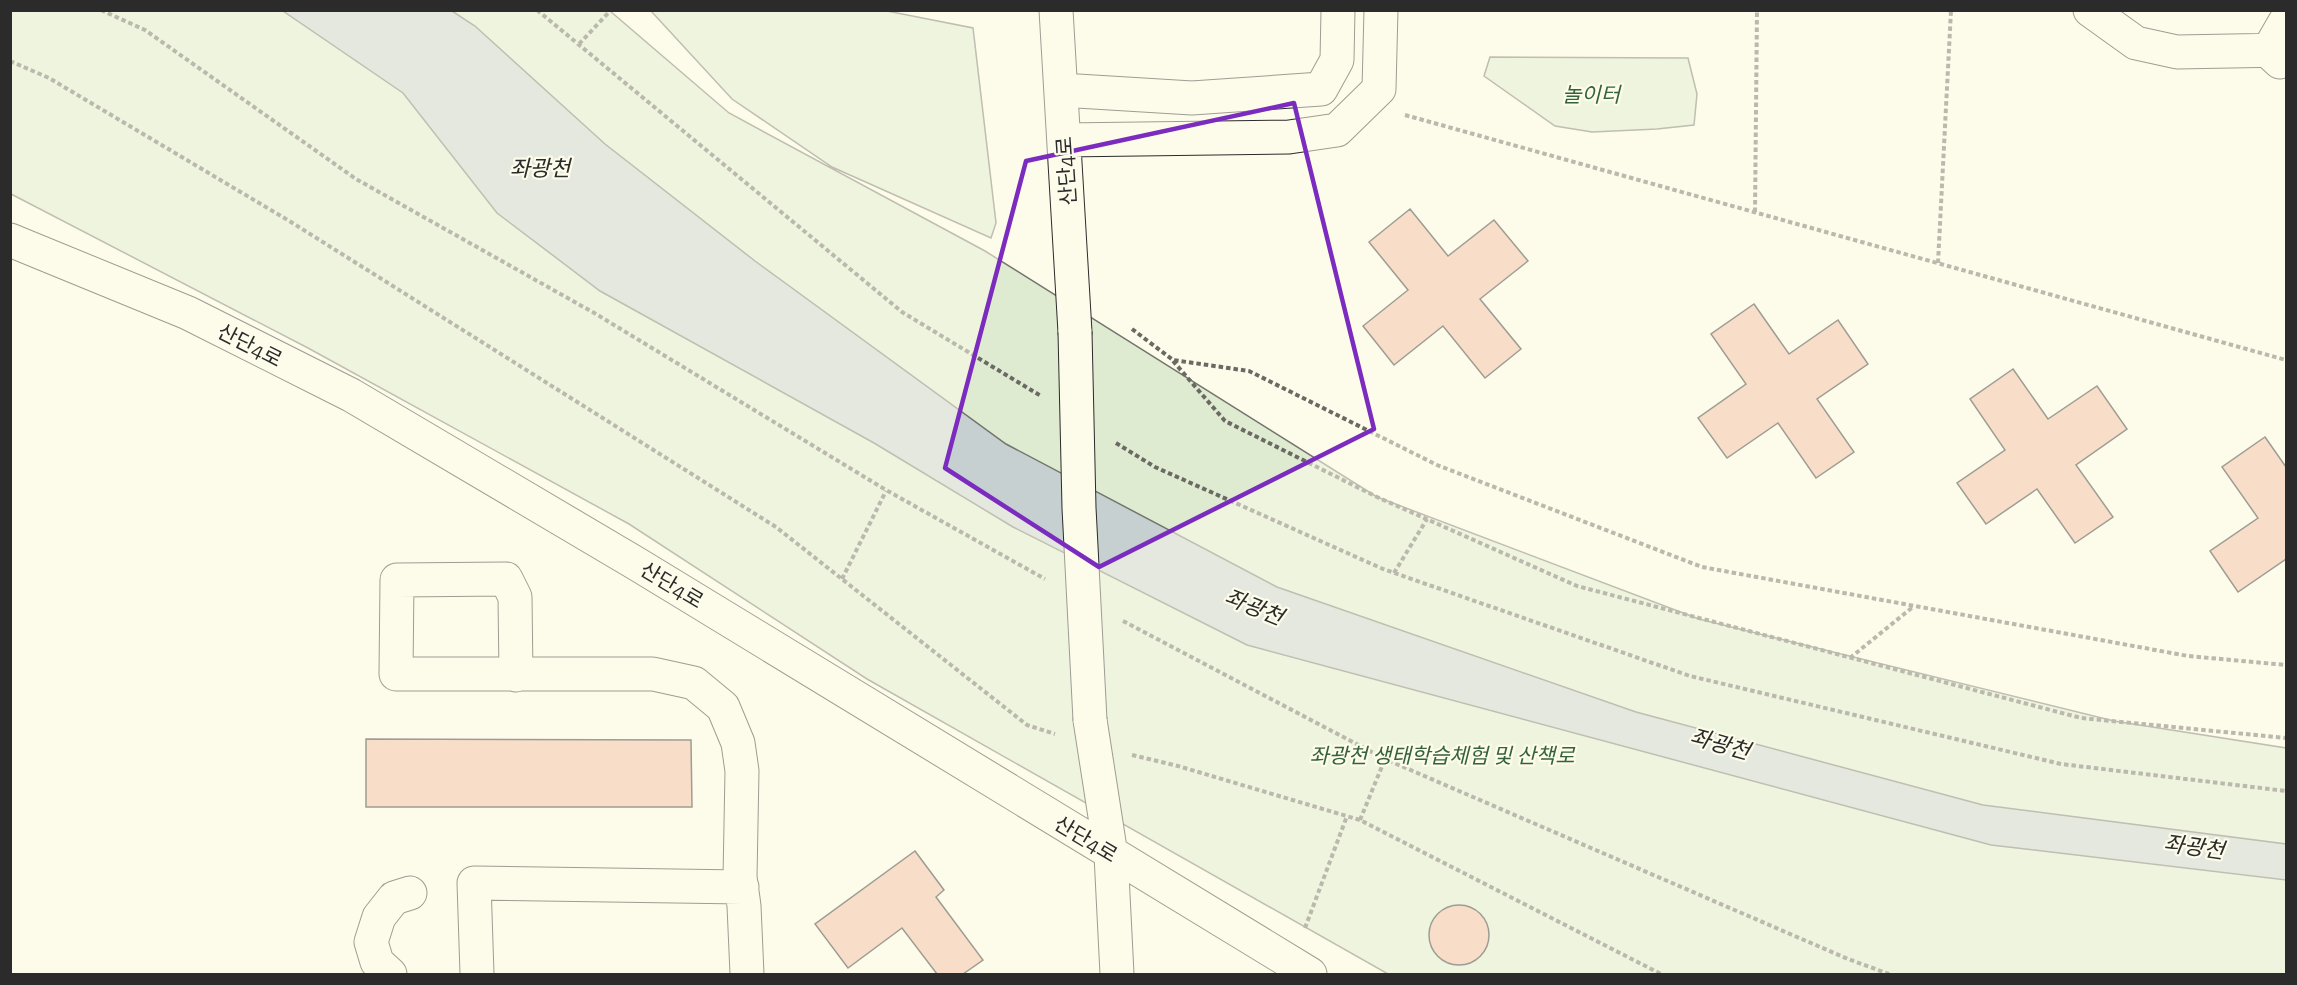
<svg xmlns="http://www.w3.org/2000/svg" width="2297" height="985" font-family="'Zilla Slab','Noto Sans KR',serif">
<rect width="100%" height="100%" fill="#fdfbea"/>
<path fill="#deebd1" stroke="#74746e" stroke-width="1.5" d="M10 11H610L729 113 985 251 1377 497 1699 619 2114 721 2286 748V974H1388L867 679 629 524 308 348 11 194Z
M651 11H887L973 28 996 223 991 238 832 167 732 99Z
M1490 57 1688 58 1697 94 1694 125 1657 129 1592 132 1555 126 1484 76Z"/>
<path fill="#c7d0d0" stroke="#74746e" stroke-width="1.5" d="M283 11H452L475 26 605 144 755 261 1006 444 1277 587 1636 712 1983 805 2286 844V880L1991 845 1247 645 1013 527 874 443 600 291 497 213 403 93Z"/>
<path fill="#f2b8a0" stroke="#2b2b2b" stroke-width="1.5" d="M1410 209 1448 256 1494 220 1528 261 1480 299 1521 349 1485 378 1443 326 1394 365 1363 326 1408 290 1369 242Z
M1754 304 1789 354 1838 320 1868 364 1817 399 1854 452 1816 478 1778 423 1727 458 1698 418 1746 384 1711 334Z
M2013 369 2048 419 2097 386 2127 429 2076 465 2113 517 2075 543 2037 489 1986 524 1957 483 2005 450 1970 399Z
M2265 437 2286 467V559L2238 592 2210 551 2258 518 2222 467Z
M366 739 691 740 692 807H366Z
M915 851 944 890 936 897 983 960 963 974H937L902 928 848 968 815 924Z
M1429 935a30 30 0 1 1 60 0a30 30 0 1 1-60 0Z"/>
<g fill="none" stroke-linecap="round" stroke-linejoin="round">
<defs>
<path id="minor" d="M1056 10 1075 332
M2090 10 2136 43 2177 52 2286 50
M2280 62 2268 51 2286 20
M1061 90 1192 98 1321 89 1337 60 1338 10
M1064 140 1289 137 1337 130 1379 89 1381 10
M10 240 188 313 351 395 637 564 1310 974
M516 675 515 597 506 579 397 580 396 674H653L694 683 723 707 738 743 742 771 740 877 744 906 747 974
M1090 720 1111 855 1117 974
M390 974 377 962 371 942 379 917 394 898 410 893
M477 974 474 883 742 887"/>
</defs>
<use href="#minor" stroke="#2b2b2b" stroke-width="35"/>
<path stroke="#6a6964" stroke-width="4" stroke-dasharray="4.5 3" stroke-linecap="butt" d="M101 10 145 30 356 179 596 314 886 490 1045 579
M537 10 902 312 1041 396
M579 44 611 10
M10 61 49 78 291 222 776 527 1027 725 1055 734
M1405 115 2286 360
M1755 212 1757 10
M1938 263 1951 10
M1132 329 1173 360 1249 371 1437 465 1702 567 2188 656 2286 665
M1173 361 1225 421 1377 497 1577 586 2081 718 2286 738
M1116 443 1155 467 1383 569 1690 676 2061 764 2286 791
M1394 573 1427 519
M842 579 886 491
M1123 621 1385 759 1848 959 1889 974
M1850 658 1914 606
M1132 755 1178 766 1360 820 1661 974
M1360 820 1385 759
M1305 928 1347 816"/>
<use href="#minor" stroke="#fdfbea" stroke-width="33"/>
<defs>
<path id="minor-bridge" d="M1075 332 1079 508 1090 720"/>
</defs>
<use href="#minor-bridge" stroke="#2b2b2b" stroke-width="35" stroke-linecap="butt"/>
<use href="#minor-bridge" stroke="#fdfbea" stroke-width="33"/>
</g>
<path d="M0 0H2297V985H0ZM1294 103 1374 429 1099 567 945 468 1026 161Z" fill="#fdfbea" fill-opacity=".55" fill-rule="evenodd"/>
<path fill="none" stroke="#7b2cbf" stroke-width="4.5" stroke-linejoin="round" d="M1294 103 1374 429 1099 567 945 468 1026 161Z"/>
<g text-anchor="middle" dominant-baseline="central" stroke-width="4.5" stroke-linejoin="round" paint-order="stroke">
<g font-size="21" font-style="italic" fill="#34623c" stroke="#fdfbea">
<text x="1591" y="94">놀이터</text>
<text x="1442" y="755">좌광천 생태학습체험 및 산책로</text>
</g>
<g font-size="21" fill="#2b2b2b" stroke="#fdfbea">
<text transform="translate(1066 171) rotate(-94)">산단4로</text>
<text transform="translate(250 345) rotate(27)">산단4로</text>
<text transform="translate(672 585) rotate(31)">산단4로</text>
<text transform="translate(1086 839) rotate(31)">산단4로</text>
</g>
<g font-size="22" font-style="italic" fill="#2b2b2b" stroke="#fdfbea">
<text x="540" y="168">좌광천</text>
<text transform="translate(1254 607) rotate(22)">좌광천</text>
<text transform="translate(1720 744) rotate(16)">좌광천</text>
<text transform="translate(2194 847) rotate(8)">좌광천</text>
</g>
</g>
<rect width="2297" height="985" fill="none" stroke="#2b2b2b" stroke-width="24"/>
</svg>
